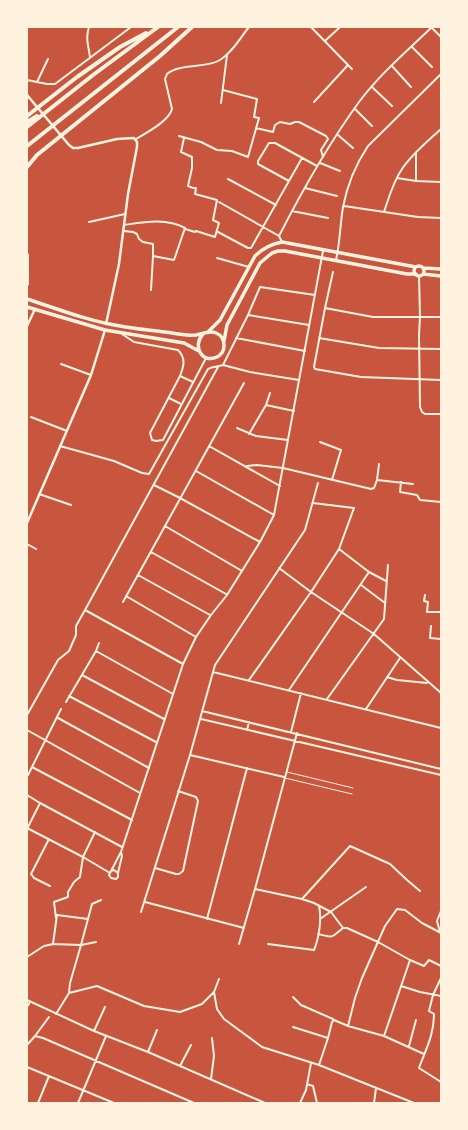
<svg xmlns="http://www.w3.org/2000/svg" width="468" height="1130" font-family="Merriweather,serif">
<rect width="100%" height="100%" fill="#c8553d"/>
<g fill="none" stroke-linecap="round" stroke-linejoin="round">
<path stroke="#fff3e0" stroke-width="1" d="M287 772 353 788
M285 778 352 794"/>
<path stroke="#fff3e0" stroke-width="2" d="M89 27C85 39 89 47 90 58
M311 27 348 65
M431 27 441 37
M326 40 340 27
M412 47 432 67
M392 66 411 87
M27 80 47 84H55L131 27
M37 82 48 59
M372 87 392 106
M314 102 348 65 352 69
M221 103 227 55
M355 109 372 126
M256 128 273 132 275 125 280 122 290 124 295 122H299L326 136 328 139 321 150 323 157
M338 135 353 148
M179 136 201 142 217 150 232 151 248 157 259 118 254 117 257 99 223 90
M184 138 181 152 192 157V168L188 186 193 188H196L195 194 217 200 213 220 219 223 215 237 196 231 195 232 185 229
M136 139C146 133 169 121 172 109L165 79 167 74C180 63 205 69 220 60 232 53 240 38 249 27
M416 154V181
M320 163 340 171
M397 178 416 181 441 182
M228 179 276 205
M289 181 258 164V161L269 143H275L317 166
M305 188 337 196
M219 202 279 236 282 242
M344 206 418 217 441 218
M292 211 328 218
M384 212C389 197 393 182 402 169 412 154 428 141 441 129
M89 222 125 214
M124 225C145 222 166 218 185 228L174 260 153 256 151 290
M124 231 133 232 137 234 139 239 143 242 153 244V256
M218 232 248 248H251L302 158
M279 236C302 191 330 142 359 102 380 74 407 51 432 27
M217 258 249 267
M336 260C340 243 340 225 343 207 347 186 356 164 368 146L441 74
M333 272 325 308 314 367 315 369 361 377 441 380
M419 276 420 317 419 335 420 407 422 412 425 414H441
M325 308 373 317H441
M248 315 309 325
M122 334 134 342 178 350C186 358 184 366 180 376L150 433 152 440 156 441 163 440 206 358
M236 338 305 351
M319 338 379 348 441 349
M61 364 91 375
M223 365 250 372 299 380
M180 376 193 382
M169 398 181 404
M266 405 294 411
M31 417 67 431
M237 428 256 436 288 440
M249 434 266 405 270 393
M320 442 341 450 332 480
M60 446 114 461 142 473 149 474 208 369C213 366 218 367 223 365L248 315 260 287 315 295
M209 446 280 486
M247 466 257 465 283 468 371 489 374 488 377 480 379 464
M196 471 274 515
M377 480 413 484
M401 482 400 492 417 495 420 500 441 502
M154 485 180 498 260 542
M39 494 71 505
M165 526 242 571
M27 544 36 549
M339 549 369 572 386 581
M151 552 226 594
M279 568 311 592 374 634 441 693
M138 575 210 615
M361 585 385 603
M425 595 424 601 428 602 427 612H441
M126 596 196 637
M123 602 244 383
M85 610 183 664
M431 626 430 638 441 639
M96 651 99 643
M213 672 441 728
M82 675 164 719
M387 677 397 680 427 683
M249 680 311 592 339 549 354 508 313 503
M289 690 369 572
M69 696 156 742
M327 699 384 619 388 565
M66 702 96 651 173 694
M366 709 400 658
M202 711 441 769
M27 715 58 660 69 651 76 635V626L85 610 218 367
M58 718 149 768
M201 719 441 775
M27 730 140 793
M247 730 249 722
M291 732 301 693
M190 755 284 777
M32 767 132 820
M28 775 61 709
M27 795 40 803 122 847
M27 828 83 857 110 873
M27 829 40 803
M49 839 31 874 34 878 50 886
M155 868 176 874H179L183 871 198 801 196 797 178 791
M111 871 114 870 118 873V877L116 879 111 878 109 875 110 873 121 852 183 664 196 637 211 615 227 595 260 542 274 515 323 251
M118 873 122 856 121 852
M255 889 302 899 314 903 331 912 343 928
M302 899 350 846 390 864 407 880 420 891
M145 902 244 928
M141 912 190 755 215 665 305 530 318 483
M56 918 54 902 68 897V892L74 882 80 877 83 857 95 832
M207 919 247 768
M320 919 366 887
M440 932 437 921 441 911
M318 934C334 938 331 938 343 928H347L378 942 410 960 424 966 429 960 441 966
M53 944 57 915 88 919
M239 944 255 889 297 733
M268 944 314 950C319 938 322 919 319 906
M27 957 44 946 53 944 81 945 96 942
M441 978 433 995 429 1011 434 1014C434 1035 426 1049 419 1068L441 1082
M401 986 420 992 441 996
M214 992 217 1009 224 1019 262 1047 319 1065 414 1103
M69 993 70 983 81 945 92 904 101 900
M293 997 301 1005 333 1019
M27 1000 94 1031 148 1052 265 1103
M27 1007 30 1002
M56 1014 69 993 97 986 144 1006 180 1012 202 1004 214 992 219 979
M348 1026 355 998 362 978 385 926 397 909 405 910 422 923 441 933
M293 1027 328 1038
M94 1031 105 1007
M35 1036 43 1038 194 1103
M384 1036 410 960
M27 1045 35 1036 49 1017
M409 1046 416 1020
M148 1052 157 1030
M319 1065 328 1038 332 1022 334 1020 348 1026 384 1036 424 1054
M180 1066 191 1045
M27 1067 114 1103
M211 1079 214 1056 212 1038
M307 1084 313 1086 317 1103
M38 1103 49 1076
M78 1103 106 1036
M300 1103 306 1090 311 1063
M374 1103 376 1088"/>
<path stroke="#fff3e0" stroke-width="2.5" d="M27 95 69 145 73 148H78L117 139 134 138 137 142V147L128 194 119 264 106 324
M27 326 35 309
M27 523 91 375 105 330"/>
<path stroke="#fff3e0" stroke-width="3.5" d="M414 271a5 5 0 1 1 10 0a5 5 0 1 1-10 0Z
M423 268 441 269
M423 274 441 276
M27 299C58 309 88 321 120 326 135 329 150 330 165 332 175 333 186 336 196 335 202 334 210 330 216 333 226 337 227 352 217 357 202 364 192 346 203 334
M27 307 105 330 184 343 199 351
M208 332 220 320 255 256C263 248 271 244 282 242L416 267
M224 341 227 325 260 263 272 253 278 251H285L407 274H416"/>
<path stroke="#fff3e0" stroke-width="4" d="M27 116 77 77 120 47 146 33
M27 122 37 116
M27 127 93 75 158 27
M27 146 178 27
M27 167 37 155 160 56 192 27
M27 255V284"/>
</g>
<rect width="468" height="1130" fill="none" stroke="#fff3e0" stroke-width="56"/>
</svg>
